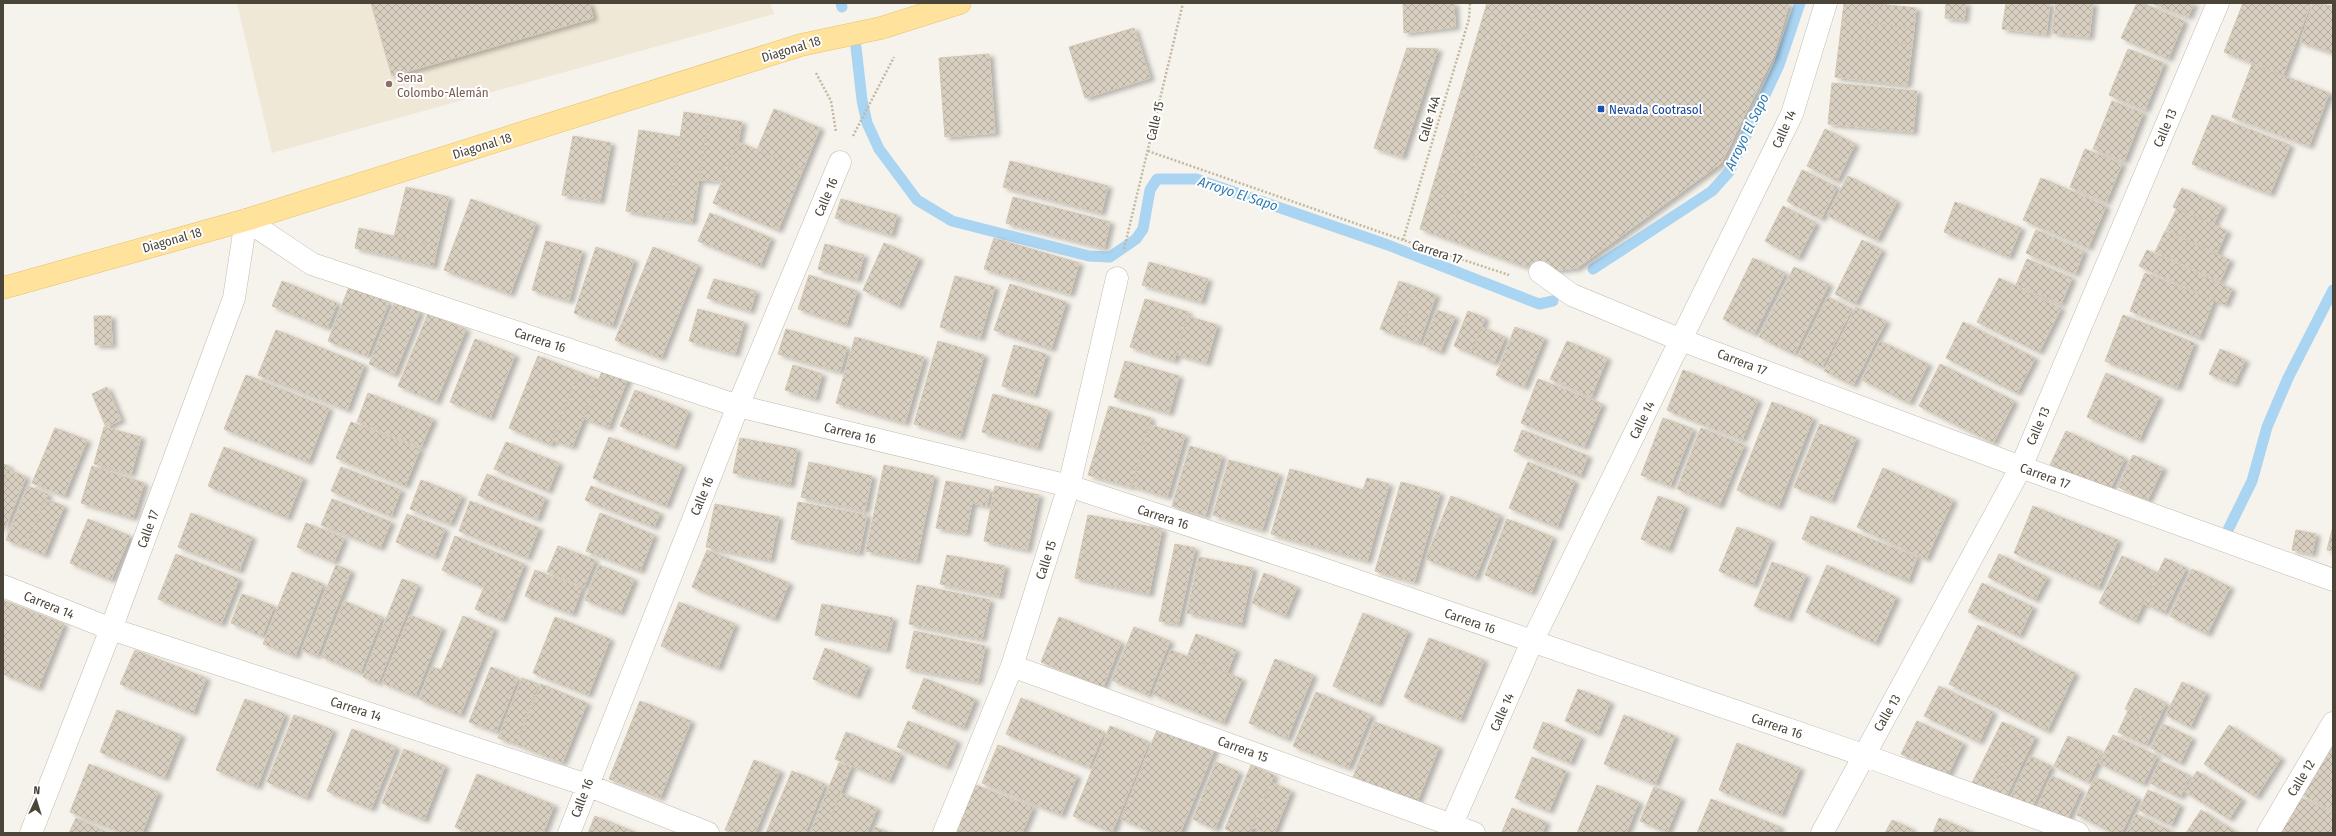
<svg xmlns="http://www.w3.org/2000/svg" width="2336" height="836" font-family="'Fira Sans Condensed',sans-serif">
<defs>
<pattern id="building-cross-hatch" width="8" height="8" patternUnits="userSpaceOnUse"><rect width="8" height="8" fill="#d8cfc1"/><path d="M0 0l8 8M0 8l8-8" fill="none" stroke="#b1aa9e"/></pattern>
<filter id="shadow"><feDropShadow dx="4.5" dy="2.5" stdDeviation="2" flood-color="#0004"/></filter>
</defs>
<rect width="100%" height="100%" fill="#f6f3ec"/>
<path fill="#efe8d6" d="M237 3H770L774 14 272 153Z"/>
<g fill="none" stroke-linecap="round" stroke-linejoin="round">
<path stroke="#a9d4f2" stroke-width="11" d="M841 3 842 7
M856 47 862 100 867 123 879 149 917 200 952 221 1089 256 1110 257 1136 239 1143 229 1150 190 1157 179H1196L1388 245 1539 304 1553 301
M1593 269 1712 191 1729 172 1779 65 1800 3
M2223 540 2252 481 2267 427 2288 378 2333 290"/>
</g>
<path fill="url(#building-cross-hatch)" stroke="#d3c7b4" filter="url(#shadow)" d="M371 3H589L593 18 392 76Z
M1403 3H1454L1455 27 1404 33Z
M1487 3H1789L1774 55 1721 163 1577 268 1540 272 1420 229Z
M1495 3H1539L1520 52 1482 37Z
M1844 3H1869L1916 8 1914 28 1842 20Z
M1946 3H1966L1964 20 1945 18Z
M2006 3H2050L2046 34 2002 29Z
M2056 3H2093L2089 37 2052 33Z
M2137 3H2142L2184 21 2168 59 2121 38Z
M2151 3H2194L2188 17Z
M2243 3H2311L2283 75 2224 52Z
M2313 3 2333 6V53L2300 42Z
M1842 20 1914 28 1912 45 1840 37Z
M1134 28 1150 78 1085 98 1069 47Z
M1840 37 1912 45 1907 85 1835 77Z
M1407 48 1438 49 1402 157 1374 148Z
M2128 49 2164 63 2145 110 2109 95Z
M989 54 995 133 945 137 939 58Z
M2252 64 2329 93 2309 146 2232 117Z
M1832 83 1917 91 1913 132 1828 124Z
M2112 101 2143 113 2124 161 2093 149Z
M774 109 820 128 803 169 757 150Z
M684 112 709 116 692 222 667 218Z
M2212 115 2290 145 2270 194 2192 164Z
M709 116 742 122 738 142 722 181 699 180Z
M1825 129 1855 144 1837 181 1807 166Z
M639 130 680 137 667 218 626 211Z
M573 136 611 143 600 201 562 195Z
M738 142 803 169 778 230 713 203Z
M2085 149 2122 164 2106 202 2070 187Z
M1461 150 1478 157 1454 220 1437 213Z
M1010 161 1108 186 1101 213 1003 187Z
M1802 170 1837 187 1821 219 1787 201Z
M1848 176 1897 201 1877 240 1827 215Z
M2041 178 2106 206 2088 248 2023 220Z
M406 187 449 197 437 247 394 237Z
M2182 188 2222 206 2213 225 2173 207Z
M1013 197 1110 222 1104 248 1006 223Z
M471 199 536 223 510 294 444 270Z
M841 199 897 215 891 235 835 218Z
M1955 202 2021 228 2009 257 1944 232Z
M1783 206 1816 223 1798 258 1765 241Z
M2177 208 2227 231 2217 253 2166 230Z
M710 213 771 238 760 266 698 241Z
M359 228 437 247 433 266 355 248Z
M2036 230 2084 251 2075 274 2026 253Z
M2165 231 2230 260 2220 281 2155 252Z
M994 238 1079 263 1070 294 984 269Z
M1862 240 1882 250 1855 304 1835 294Z
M546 241 582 251 569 301 532 290Z
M884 243 919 258 898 306 863 290Z
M825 244 864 255 857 280 818 269Z
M596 247 634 260 612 326 574 313Z
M653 247 698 265 661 358 615 340Z
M2147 250 2232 289 2225 305 2139 266Z
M1753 258 1785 273 1754 334 1723 319Z
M2027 259 2072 278 2061 304 2016 285Z
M1149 262 1208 279 1201 302 1142 285Z
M1794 267 1829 284 1794 354 1759 337Z
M2145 273 2214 300 2199 338 2130 311Z
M809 275 857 291 846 325 798 309Z
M955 276 995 287 980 338 940 327Z
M1999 278 2061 308 2039 352 1977 322Z
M714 279 756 291 750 311 707 298Z
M282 281 337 303 327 328 272 306Z
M1399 281 1418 288 1399 336 1380 329Z
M1010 284 1066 302 1051 349 994 330Z
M349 287 389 302 367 356 328 341Z
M1418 288 1436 295 1419 343 1399 336Z
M1828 297 1852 309 1822 367 1798 356Z
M1145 299 1188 312 1174 361 1130 347Z
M395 302 420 311 394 375 369 364Z
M1856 307 1886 321 1853 385 1824 371Z
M698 309 744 322 735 354 689 341Z
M1437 310 1455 317 1440 352 1423 345Z
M1468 311 1485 318 1471 353 1454 346Z
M428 314 466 329 436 402 398 386Z
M2123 315 2194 343 2177 388 2105 361Z
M94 316H111L112 345H95Z
M1187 316 1217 325 1206 363 1176 354Z
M1963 322 2035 358 2017 393 1946 358Z
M1482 327 1505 337 1494 363 1471 353Z
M1515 327 1544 338 1524 387 1496 375Z
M786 329 847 347 840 372 778 354Z
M276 330 364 365 347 410 258 375Z
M855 337 924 357 905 423 836 403Z
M475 339 515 355 490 418 450 402Z
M938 341 984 355 960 437 914 424Z
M1567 341 1607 358 1591 397 1550 379Z
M1880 341 1928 364 1909 403 1862 380Z
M1014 345 1046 354 1034 395 1002 386Z
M2220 349 2245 360 2234 384 2209 374Z
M538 356 579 372 551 445 509 428Z
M1125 361 1179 376 1169 413 1114 397Z
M1940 364 2014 401 1993 443 1919 406Z
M793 365 822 374 815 399 785 390Z
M603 369 628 378 608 428 583 418Z
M1683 370 1758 400 1742 440 1667 410Z
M579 372 599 380 572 447 552 440Z
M2106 373 2159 397 2139 440 2087 417Z
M246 375 329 408 308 462 224 429Z
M1538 379 1602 404 1584 447 1521 423Z
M107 387 121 420 106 427 92 394Z
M635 390 688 411 674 447 620 426Z
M368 393 433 419 421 447 357 422Z
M993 394 1048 410 1037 448 982 432Z
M1772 402 1813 418 1778 507 1737 490Z
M1109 406 1151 418 1131 487 1088 475Z
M1663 418 1693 429 1670 486 1641 475Z
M351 422 420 449 405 486 336 458Z
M1820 424 1856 438 1831 501 1794 487Z
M1150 425 1185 435 1167 497 1132 486Z
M104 427 141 437 131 474 94 464Z
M55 428 87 440 64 496 32 483Z
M1701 428 1744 445 1719 506 1677 489Z
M1522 430 1588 456 1580 476 1514 451Z
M2066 431 2125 458 2108 493 2050 465Z
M609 437 682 465 666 506 593 478Z
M740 438 797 449 790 485 733 473Z
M506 442 559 463 548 491 494 469Z
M1190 446 1222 456 1205 516 1172 506Z
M224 447 303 478 287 518 208 486Z
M2133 455 2163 468 2147 501 2118 487Z
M1229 460 1279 474 1262 530 1213 515Z
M809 462 872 476 865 511 801 497Z
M1528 462 1575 481 1557 527 1509 508Z
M3 464 9 466 3 483Z
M884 465 934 476 916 561 866 551Z
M92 466 144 483 133 518 81 503Z
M341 467 401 490 391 516 331 491Z
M1883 468 1953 500 1926 559 1857 527Z
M8 469 26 477 3 533V483Z
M1290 469 1363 490 1367 478 1389 484 1367 561 1271 534Z
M487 474 545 498 537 519 478 495Z
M421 480 462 496 450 524 410 509Z
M946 481 990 490 987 506 972 503 966 533 936 528Z
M1401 482 1440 493 1414 582 1375 571Z
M28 486 48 494 25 547 6 540Z
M591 486 660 513 654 527 585 500Z
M995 486 1039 495 1027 550 984 541Z
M1451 496 1500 515 1475 578 1426 559Z
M1658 496 1685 506 1668 550 1641 539Z
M45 499 64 506 44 555 25 547Z
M332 499 391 522 380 548 321 525Z
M470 501 539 528 527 558 459 531Z
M798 502 867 515 859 553 791 539Z
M715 504 779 517 770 560 706 547Z
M2033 506 2118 540 2098 588 2014 553Z
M191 513 252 537 239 571 178 547Z
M600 513 654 535 640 571 586 551Z
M407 514 445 529 434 557 396 542Z
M1088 515 1162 529 1149 594 1075 578Z
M1811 516 1917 557 1908 581 1802 539Z
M88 519 130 536 111 580 70 563Z
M1507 519 1553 537 1531 593 1485 575Z
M306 523 344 538 334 562 297 547Z
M2333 526V551L2327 550Z
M1737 527 1771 540 1753 585 1719 571Z
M2296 530 2316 534 2312 554 2292 550Z
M455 536 524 564 511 598 442 570Z
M1175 544 1195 548 1178 624 1159 621Z
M558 546 595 560 584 587 547 572Z
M707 550 789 583 774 619 692 587Z
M176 554 239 579 221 624 158 599Z
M1999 554 2047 577 2035 600 1988 577Z
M947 555 1005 566 999 596 940 584Z
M2122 556 2158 573 2135 621 2099 603Z
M1199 557 1253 568 1241 625 1187 613Z
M2165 558 2186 568 2164 613 2143 603Z
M1772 562 1806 575 1788 619 1754 606Z
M336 565 351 571 317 656 302 650Z
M599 565 634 579 620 613 585 600Z
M1827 565 1896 597 1875 643 1806 612Z
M2192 569 2230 587 2207 634 2170 616Z
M535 570 582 588 572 614 525 596Z
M292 572 323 584 295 656 263 644Z
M1264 573 1297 587 1285 616 1252 603Z
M402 579 418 585 378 683 363 677Z
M1982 583 2033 607 2019 636 1968 612Z
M917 585 990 600 982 639 909 624Z
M484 587 511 598 502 620 475 609Z
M242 594 274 606 262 636 231 623Z
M3 600 64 624 38 688 3 674Z
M344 601 382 617 360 673 322 657Z
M679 602 735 624 718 668 661 646Z
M822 604 893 618 886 650 815 635Z
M1363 613 1408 631 1378 704 1333 686Z
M410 615 442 628 415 696 382 683Z
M463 616 494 629 460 715 419 699 432 667 441 670Z
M555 617 610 639 588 695 533 673Z
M1059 617 1121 642 1103 687 1041 662Z
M1978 625 2075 673 2047 731 1949 684Z
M1134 627 1170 641 1148 695 1112 680Z
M914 631 985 646 978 682 906 668Z
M1196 634 1236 650 1227 673 1187 657Z
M1429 638 1484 660 1460 720 1404 697Z
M825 648 868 666 856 696 813 679Z
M135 650 206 678 193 713 120 684Z
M1171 650 1242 679 1223 723 1153 694Z
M1275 659 1313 675 1287 739 1249 723Z
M491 667 518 678 496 732 469 722Z
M522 678 538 684 516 744 498 738Z
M924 678 975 699 963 728 912 708Z
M2182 682 2206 693 2190 727 2166 715Z
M541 684 587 703 562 763 516 744Z
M1939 686 1993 712 1979 742 1924 716Z
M2135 688 2166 703 2156 724 2125 709Z
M1578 689 1610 702 1597 734 1565 721Z
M1316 692 1371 715 1348 768 1293 746Z
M1021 698 1104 732 1089 767 1006 734Z
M245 699 285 714 257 787 216 770Z
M640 701 691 721 660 798 609 779Z
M117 710 181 735 164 778 100 752Z
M2128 711 2156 724 2146 745 2118 732Z
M294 715 333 730 306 798 267 782Z
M1624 715 1675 736 1655 784 1604 764Z
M908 721 957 741 946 767 897 747Z
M1917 721 1963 743 1947 776 1901 754Z
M1375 722 1439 747 1417 802 1353 777Z
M1543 722 1581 737 1570 763 1533 748Z
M2002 722 2020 730 1989 794 1971 785Z
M2163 724 2192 738 2180 763 2151 748Z
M1159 725 1215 748 1180 833H1155L1121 819Z
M2229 725 2281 758 2256 797 2204 764Z
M1110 726 1149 742 1112 832 1073 816Z
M352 729 396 747 371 809 327 791Z
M2020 730 2035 737 2006 796 1991 790Z
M846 732 901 754 889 781 835 759Z
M2113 735 2157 756 2143 784 2099 763Z
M2068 736 2102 752 2088 782 2054 766Z
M1737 743 1800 768 1781 815 1719 790Z
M998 745 1077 776 1061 815 982 783Z
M2326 745 2333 749V810L2302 795Z
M404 749 445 766 424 820 382 803Z
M2030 756 2051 766 2032 807 2011 797Z
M1532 757 1566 771 1549 811 1515 798Z
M754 760 780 771 755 833H732L725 830Z
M2160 761 2190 776 2180 797 2150 783Z
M1216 762 1239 772 1215 829 1193 819Z
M839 763 851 767 824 833H810Z
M89 764 158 792 142 833H123L70 812Z
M1251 765 1274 775 1250 833H1234L1225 829Z
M792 771 825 784 805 833H766Z
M2197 771 2242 799 2229 819 2184 791Z
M477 774 554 805 543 833H469L455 827Z
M2052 776 2081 790 2066 822 2036 809Z
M2095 777 2138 798 2121 833H2114L2077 815Z
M1271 782 1291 791 1274 833H1267L1252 827Z
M973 784 1033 807 1022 833 954 832Z
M1597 785 1639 802 1626 833H1577Z
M1654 787 1681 798 1667 832 1640 821Z
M2148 790 2180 805 2171 825 2139 810Z
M840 793 877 808 867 833H824Z
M2297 796 2333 813V833L2281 832Z
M1711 799 1780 827 1778 833H1697Z
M1512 808 1546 822 1542 833 1502 832Z
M2201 810 2237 833H2186Z
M2136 814 2171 831 2170 833H2127Z
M595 816 637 833H588Z
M76 818 108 833H69Z
M1939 818 1975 833H1933Z
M1892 820 1912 829 1910 833H1885Z
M875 827 890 833H873Z"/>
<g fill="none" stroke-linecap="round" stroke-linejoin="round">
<defs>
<path id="minor" d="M1540 272 1572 295 1681 340 2021 467 2333 580
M3 586 111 629 587 785 708 833
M1012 666 1474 833
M31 833 111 629 234 298 246 220 312 264 738 406 1069 486 1314 566 1863 755 2078 833
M569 833 738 406 840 162
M944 833 1012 666 1069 486 1117 278
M1448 833 1532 642 1792 114 1826 3
M1822 833 2021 467 2218 3
M2268 833 2333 723"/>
<path id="major" d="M3 288 246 220 801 45 881 28 960 3"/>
</defs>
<use href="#minor" stroke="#c2bbae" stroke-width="23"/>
<use href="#major" stroke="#e6c16a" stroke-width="23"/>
<path stroke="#c4b79f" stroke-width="2.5" stroke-dasharray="2 2" stroke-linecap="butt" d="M816 73 831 101 836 132
M853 136 894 57
M1148 151 1403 240 1509 275
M1403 240 1469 19 1470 3
M1124 249 1183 3"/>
<use href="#minor" stroke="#fff" stroke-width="22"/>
<use href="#major" stroke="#ffe39c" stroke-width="22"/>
</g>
<circle fill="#8d6e63" stroke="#fff" stroke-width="1.5" cx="389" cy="84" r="4"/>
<rect fill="#1a4fb4" stroke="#fff" stroke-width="1.5" x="1597" y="105" width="8" height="8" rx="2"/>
<g text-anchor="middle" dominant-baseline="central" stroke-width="4" stroke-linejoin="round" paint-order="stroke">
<g font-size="13" fill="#4b4439" stroke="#fff">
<text transform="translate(791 49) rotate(-17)">Diagonal 18</text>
<text transform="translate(1429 119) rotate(-73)">Calle 14A</text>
<text transform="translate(1155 121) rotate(-77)">Calle 15</text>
<text transform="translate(2165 128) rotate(-67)">Calle 13</text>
<text transform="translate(1784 129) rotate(-66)">Calle 14</text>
<text transform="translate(482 146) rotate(-17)">Diagonal 18</text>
<text transform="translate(826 197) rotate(-67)">Calle 16</text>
<text transform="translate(172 240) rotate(-16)">Diagonal 18</text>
<text transform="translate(1437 252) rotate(18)">Carrera 17</text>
<text transform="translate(540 340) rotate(18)">Carrera 16</text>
<text transform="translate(1742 362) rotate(21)">Carrera 17</text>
<text transform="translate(1642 420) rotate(-64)">Calle 14</text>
<text transform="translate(2038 426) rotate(-67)">Calle 13</text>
<text transform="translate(850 433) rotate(14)">Carrera 16</text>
<text transform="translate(2045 476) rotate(20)">Carrera 17</text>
<text transform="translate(702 496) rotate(-68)">Calle 16</text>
<text transform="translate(1163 517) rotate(18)">Carrera 16</text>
<text transform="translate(148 529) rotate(-70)">Calle 17</text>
<text transform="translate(1046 560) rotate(-72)">Calle 15</text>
<text transform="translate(49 605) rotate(22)">Carrera 14</text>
<text transform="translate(1470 621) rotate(19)">Carrera 16</text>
<text transform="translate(356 709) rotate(18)">Carrera 14</text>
<text transform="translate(1502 712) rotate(-66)">Calle 14</text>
<text transform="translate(1887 713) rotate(-60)">Calle 13</text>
<text transform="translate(1777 726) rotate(19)">Carrera 16</text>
<text transform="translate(1243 749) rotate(20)">Carrera 15</text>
<text transform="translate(2301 778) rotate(-59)">Calle 12</text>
<text transform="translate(582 798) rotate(-69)">Calle 16</text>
</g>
<g font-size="13" fill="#785e54" stroke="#fff" text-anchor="start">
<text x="397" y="77">Sena<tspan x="397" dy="15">Colombo-Alemán</tspan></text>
</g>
<g font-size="13" fill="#164399" stroke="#fff" text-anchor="start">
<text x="1609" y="109">Nevada Cootrasol</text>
</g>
<g font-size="14" font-style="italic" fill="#2e7ab2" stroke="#fff">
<text transform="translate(1747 132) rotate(-64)">Arroyo El Sapo</text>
<text transform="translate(1238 194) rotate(18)">Arroyo El Sapo</text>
</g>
</g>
<rect width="2336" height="836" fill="none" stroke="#4b4439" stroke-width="8"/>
<g transform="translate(36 800) rotate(4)" stroke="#ffffff" stroke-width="3" paint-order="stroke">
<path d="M0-3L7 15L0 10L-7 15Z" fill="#4b4439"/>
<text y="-6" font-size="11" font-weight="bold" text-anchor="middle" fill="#4b4439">N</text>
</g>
</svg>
